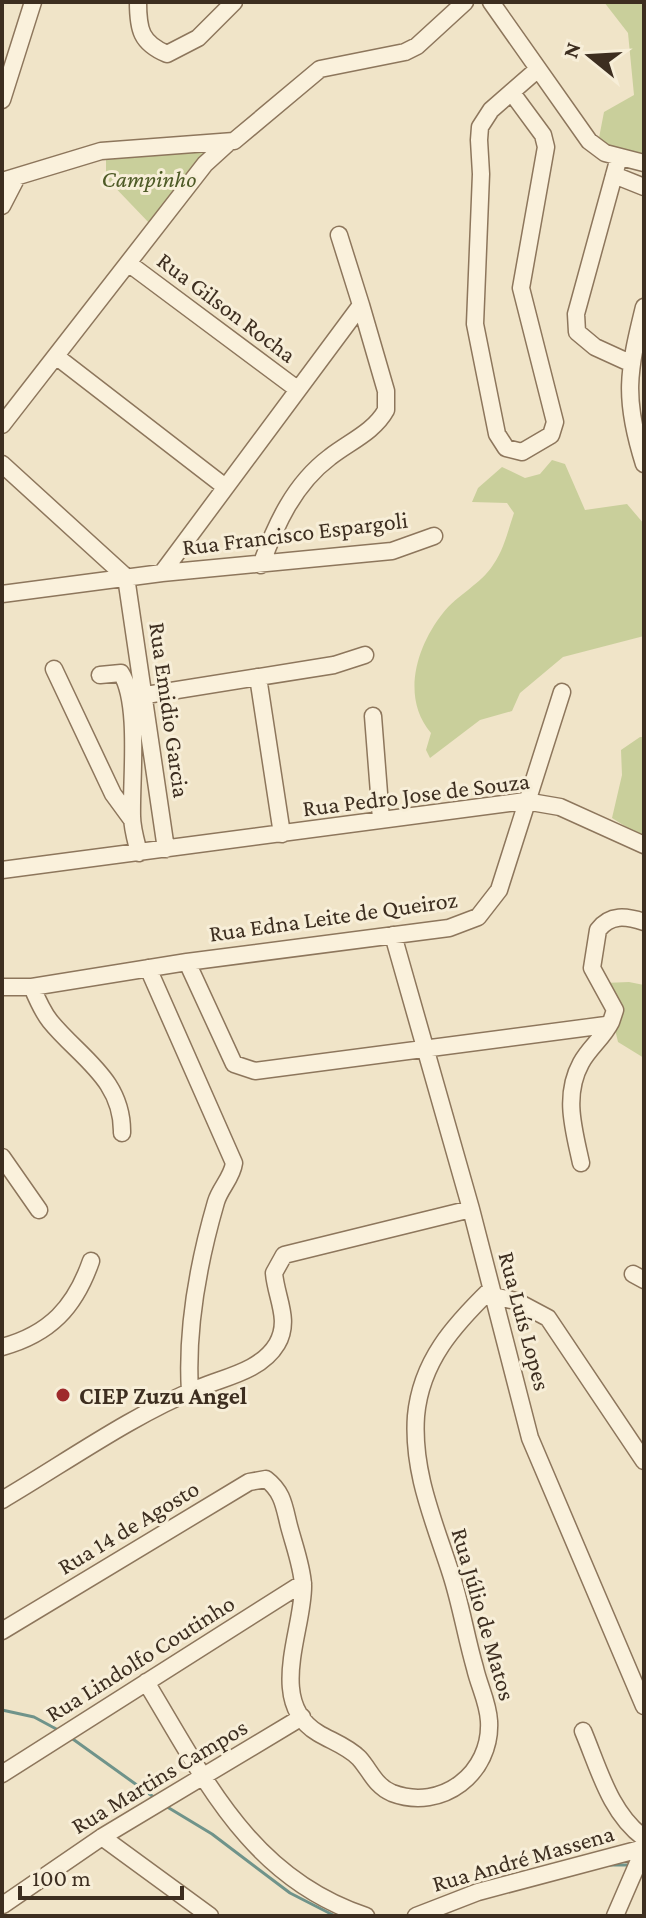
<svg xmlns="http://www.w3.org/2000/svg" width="646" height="1918" font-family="'Crimson Pro',serif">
<rect width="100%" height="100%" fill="#f0e4c8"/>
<path fill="#c9cf9b" d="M604 2H644V158L598 143 604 112 634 95 628 33Z
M219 143 152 226 106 178V151Z
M552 460 565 464 585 510 627 504 644 524V636L563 657 520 693 512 711 480 720 430 758 426 750 431 733C401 698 416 647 443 613 457 595 481 584 493 565 504 550 508 530 514 513L507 503 472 502 478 488 502 467 525 478 540 474Z
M640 737H644V838L612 818 622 775 621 750Z
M629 982 644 985V1058L618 1042 604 983Z"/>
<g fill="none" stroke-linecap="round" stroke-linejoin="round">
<path stroke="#6f938a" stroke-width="3" d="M2 1710 34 1717 60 1731
M70 1737 155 1798
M164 1805 212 1834 290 1893 335 1916
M608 1865H632"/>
<defs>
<path id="minor" d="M138 2C138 30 141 43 167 54L198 38 234 2
M491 2 589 141 605 153 644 163
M512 93 543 135 546 147 521 288 555 422 551 435 522 452 506 448 497 434 475 324 481 174 479 140 480 127 491 110 538 69
M2 100 33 2
M619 157 576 314 577 332 595 347 630 363
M614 175 644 187
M2 181 101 151 234 141 320 69 405 52 417 46 465 2
M2 206 17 177
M128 263 297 389
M644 307C628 372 623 398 644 464
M57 357 224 486
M2 425 205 164 227 144
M2 464 126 577 166 849
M261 565C276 524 294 484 330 457 349 442 374 432 386 410V391L361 305
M162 573 361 305 339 235
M2 594 162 573 392 551 434 536
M54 669 113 794 132 820
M100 675 121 673C140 703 131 779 132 816 132 828 136 841 139 853
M258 677 282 834
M146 695 334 665 365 655
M373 716 381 819
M2 870 525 801 560 807 644 845
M393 935 471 1209 530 1438 644 1706
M187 962 234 1064 255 1071 606 1025 611 1022 615 1010 592 968 598 930C610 914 626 916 644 922
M148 968 234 1163C232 1178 220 1188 216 1202 198 1264 186 1328 190 1392
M2 987H32L187 962 449 928 478 917 499 890 562 692
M32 987C37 999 42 1011 50 1021 79 1057 123 1079 122 1133
M2 1157 39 1210
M581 1163C574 1130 563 1096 581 1063 589 1048 603 1038 611 1022
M633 1274 644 1280
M493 1296 516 1301 548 1318 644 1461
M2 1347C50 1334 75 1307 91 1261
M2 1500C65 1463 132 1415 199 1388 225 1377 261 1371 277 1344 291 1320 276 1298 274 1273L284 1255 471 1209
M2 1631 249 1482 266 1479C283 1492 284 1506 289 1526 294 1545 302 1566 303 1585 304 1629 266 1702 318 1733 331 1741 347 1746 359 1758 370 1770 375 1786 392 1793 442 1812 492 1773 489 1721 488 1702 479 1686 475 1668 466 1637 461 1605 451 1574 434 1521 412 1472 416 1416 421 1361 454 1325 491 1289
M146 1682C205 1779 250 1878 366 1916
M583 1731C599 1769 610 1813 644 1838
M2 1774 303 1583
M102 1837 210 1916
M3 1905 102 1837 302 1717
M416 1916 478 1892 644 1848
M615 1916 644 1849"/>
</defs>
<use href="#minor" stroke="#8d765c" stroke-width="19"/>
<use href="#minor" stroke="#faf1dc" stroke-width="16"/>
</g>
<circle fill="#9e2a2b" stroke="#f7eed8" stroke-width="3" cx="63" cy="1395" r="8"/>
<g text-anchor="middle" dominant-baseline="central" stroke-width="6" stroke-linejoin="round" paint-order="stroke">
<g font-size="24" font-style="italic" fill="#4d5a26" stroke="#f7eed8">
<text x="149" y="178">Campinho</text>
</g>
<g font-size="24" fill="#3d2e20" stroke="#f7eed8">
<text transform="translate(227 307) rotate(37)">Rua Gilson Rocha</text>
<text transform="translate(295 533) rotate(-7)">Rua Francisco Espargoli</text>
<text transform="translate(170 710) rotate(82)">Rua Emidio Garcia</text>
<text transform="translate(416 794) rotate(-7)">Rua Pedro Jose de Souza</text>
<text transform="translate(333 916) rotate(-8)">Rua Edna Leite de Queiroz</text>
<text transform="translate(525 1321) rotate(75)">Rua Luís Lopes</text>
<text transform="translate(128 1527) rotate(-31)">Rua 14 de Agosto</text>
<text transform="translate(484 1614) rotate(74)">Rua Júlio de Matos</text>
<text transform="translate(140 1658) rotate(-32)">Rua Lindolfo Coutinho</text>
<text transform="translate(159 1776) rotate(-31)">Rua Martins Campos</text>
<text transform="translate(523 1858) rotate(-16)">Rua André Massena</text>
</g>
<g font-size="24" font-weight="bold" fill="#3d2e20" stroke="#f7eed8" text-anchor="start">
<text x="79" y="1395">CIEP Zuzu Angel</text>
</g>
</g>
<rect width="646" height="1918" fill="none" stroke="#3d2e20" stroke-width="8"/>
<g transform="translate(590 56) rotate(288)" stroke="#f7eed8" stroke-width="6" paint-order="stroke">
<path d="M0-6L14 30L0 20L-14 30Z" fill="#3d2e20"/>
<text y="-12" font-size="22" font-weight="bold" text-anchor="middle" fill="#3d2e20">N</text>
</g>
<path d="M20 1886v12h162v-12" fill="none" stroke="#3d2e20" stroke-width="4"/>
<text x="32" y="1886" font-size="24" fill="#3d2e20" stroke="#f7eed8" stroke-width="6" paint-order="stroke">100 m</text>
</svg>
